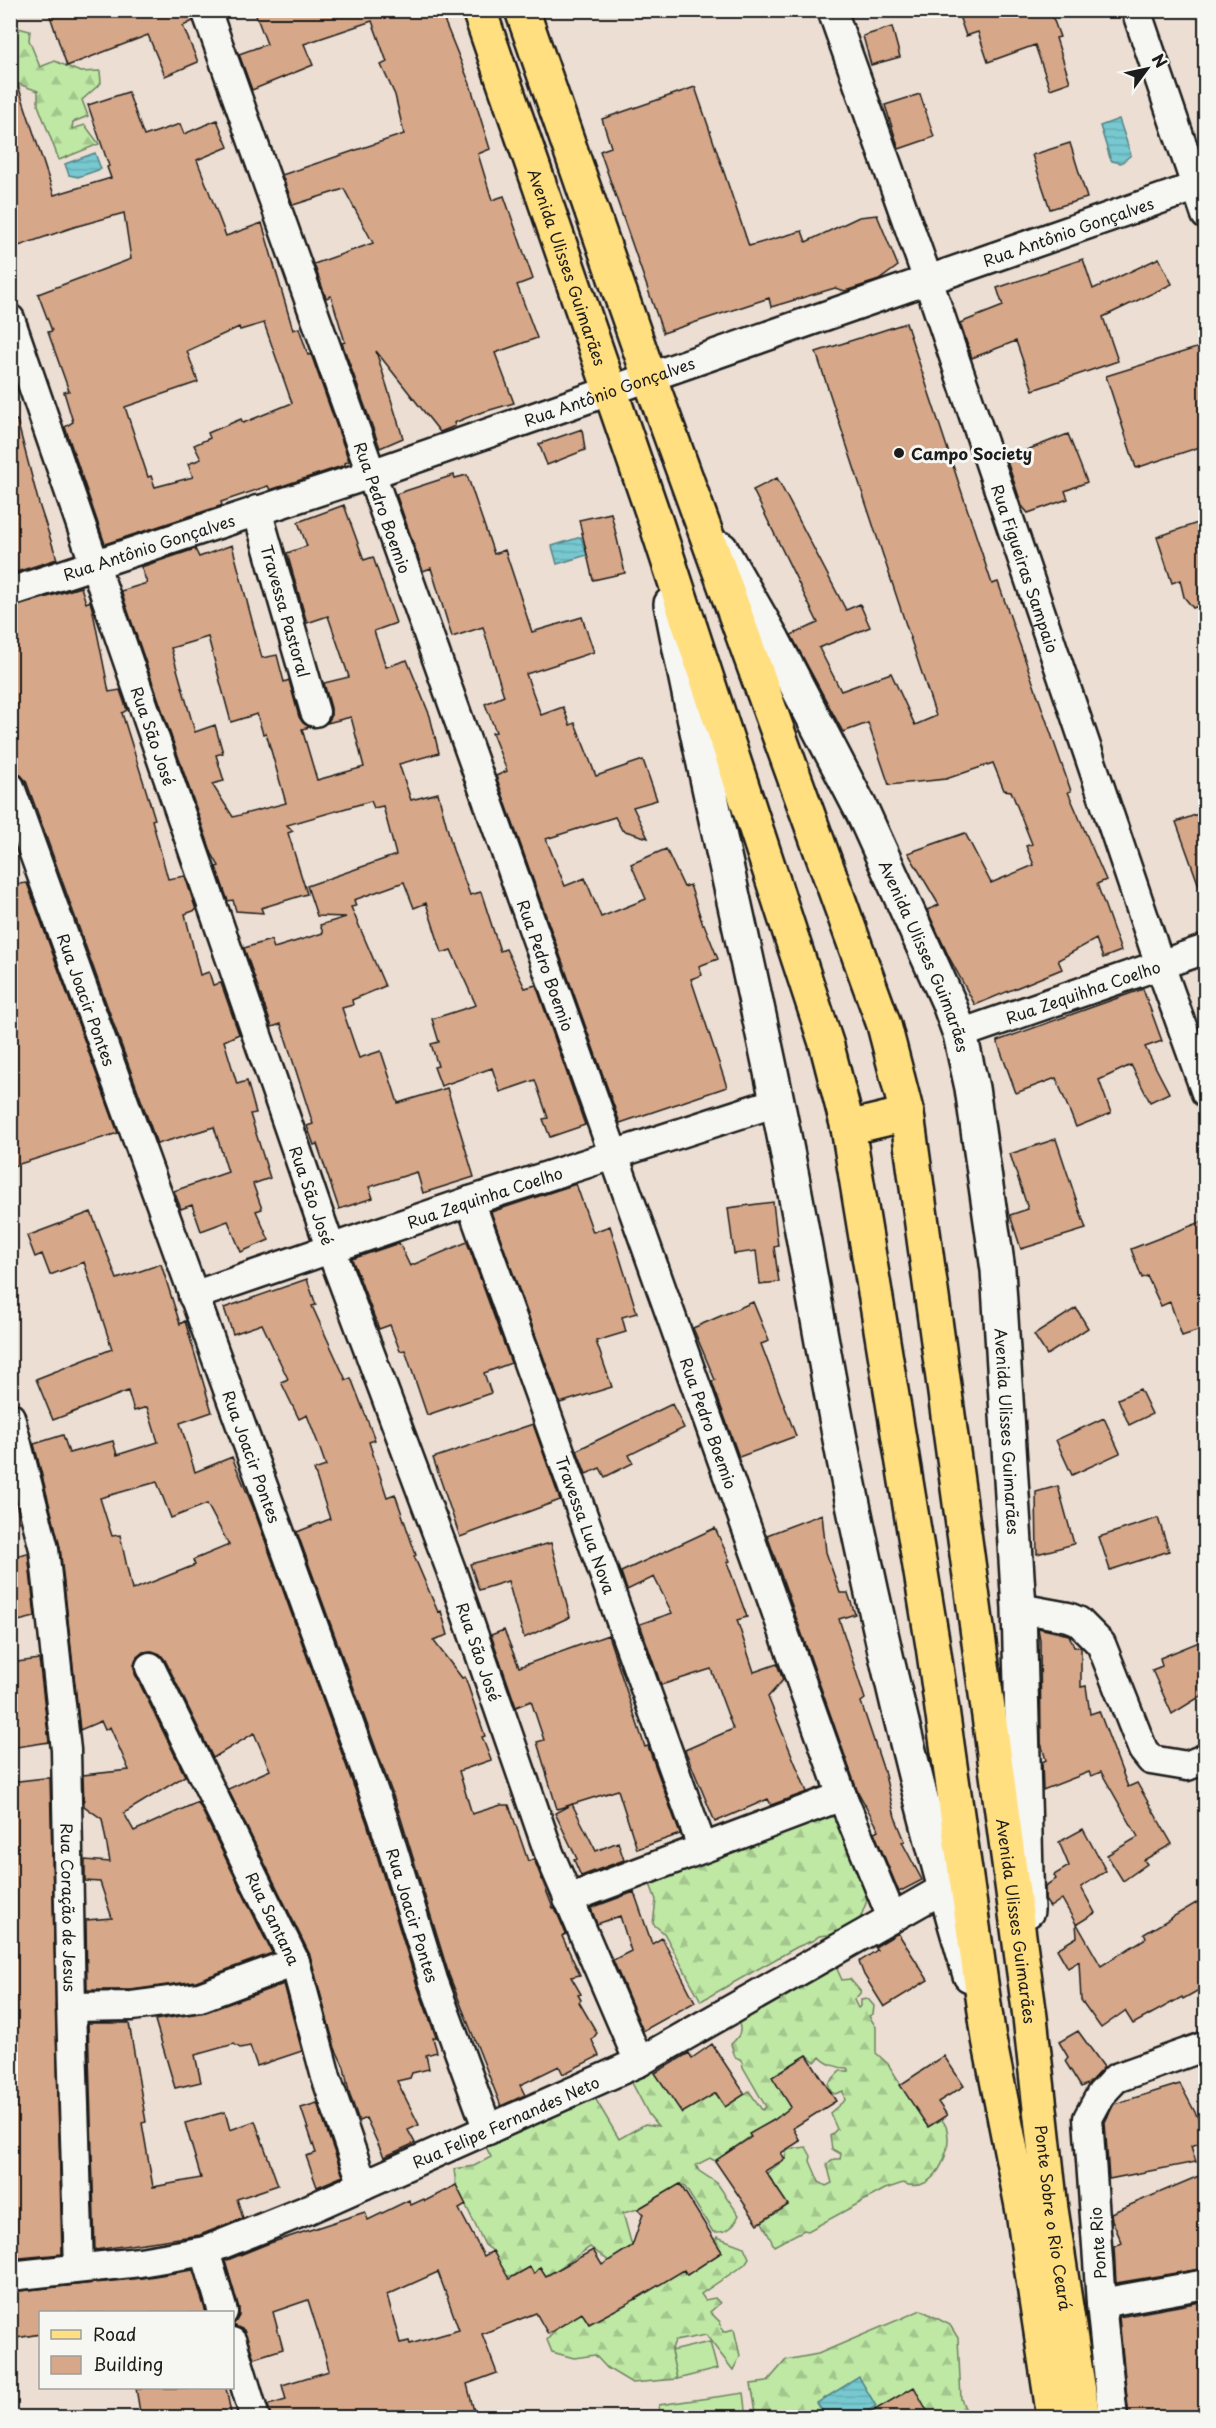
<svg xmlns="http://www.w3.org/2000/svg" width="1216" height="2428" font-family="'Playpen Sans',sans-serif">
<defs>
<pattern id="forest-firs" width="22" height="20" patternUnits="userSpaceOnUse" patternTransform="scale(1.5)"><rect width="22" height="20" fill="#bee8a4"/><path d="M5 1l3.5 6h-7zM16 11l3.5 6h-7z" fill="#a3c68d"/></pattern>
<pattern id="water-rules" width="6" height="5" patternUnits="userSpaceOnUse" patternTransform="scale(1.5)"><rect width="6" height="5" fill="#77c8d0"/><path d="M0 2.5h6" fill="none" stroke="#66abb2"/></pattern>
</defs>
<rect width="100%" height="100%" fill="#ecded2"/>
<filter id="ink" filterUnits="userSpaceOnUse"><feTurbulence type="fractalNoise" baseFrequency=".0167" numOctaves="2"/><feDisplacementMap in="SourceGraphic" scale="12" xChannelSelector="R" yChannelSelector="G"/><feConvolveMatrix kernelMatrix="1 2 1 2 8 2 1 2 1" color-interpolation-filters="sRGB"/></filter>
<g filter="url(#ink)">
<path fill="url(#forest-firs)" stroke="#6d8260" stroke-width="1.5" d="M10 26 30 31 29 40 40 67 55 61 80 72 100 71 101 83 82 100 88 116 73 122 72 129 85 125 99 144 59 160 38 105V91L16 83 11 85Z
M840 1812 871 1890 858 1924 838 1934 819 1936 814 1940 797 1947 701 2001 664 1933 653 1924 656 1900 647 1876Z
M830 1966 837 1969 842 1980 850 1979 861 1992 854 2000 858 2008 861 2006V2000L868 1999 874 2006 873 2014 869 2016 876 2027V2053L888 2064 928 2127 941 2119C960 2136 938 2199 903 2183L885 2189 808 2231 804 2230 774 2246 762 2222 788 2205 767 2173 785 2159 786 2150 806 2147 811 2156 810 2161 819 2182 826 2186 832 2183 827 2164 835 2159H840L841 2154 832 2149 830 2136 837 2129 830 2113 845 2100 843 2091 835 2094 831 2092 828 2084 840 2071H849L847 2068C838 2068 826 2064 820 2057L815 2062 807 2055 774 2075 784 2091 794 2116 774 2120 715 2161 710 2158 696 2165 699 2171 717 2183 739 2215C733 2228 728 2233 713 2232L685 2187 680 2184 638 2209 623 2213 632 2246 609 2261 590 2247 557 2270 589 2324 662 2283 635 2238 654 2225 687 2275 722 2252 715 2241 717 2237 744 2247 749 2258 745 2264 701 2294 705 2300 715 2298 720 2303 710 2312 720 2322 723 2332 734 2329 740 2356 733 2370 706 2335 675 2341 671 2351 675 2357 677 2379 632 2383 607 2368 595 2355 574 2358 552 2352 547 2340 557 2328 565 2309 540 2267 534 2274 530 2267 514 2276H506L493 2251 485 2245 456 2185 454 2169 474 2166 491 2157 485 2145 588 2086 619 2139 645 2124 658 2126 649 2115 630 2079 645 2071H654L682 2112 714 2091 725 2107 749 2091 762 2110 766 2107 743 2067 742 2060 735 2057 731 2044C742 2035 743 2027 734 2015Z
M921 2310 950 2325 958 2338 961 2399 969 2417H757L751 2384 767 2382 786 2360 818 2354Z"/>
<path fill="#bee8a4" stroke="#6d8260" stroke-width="1.5" d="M710 2342 717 2369 677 2379 671 2351Z
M744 2393 747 2417H660L659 2405Z"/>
<path fill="url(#water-rules)" stroke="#538388" stroke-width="1.5" d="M1119 119 1131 155 1121 163 1112 161 1110 158 1100 126Z
M95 153 101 169 78 177 69 175 65 164Z
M581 537 587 555 557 564 552 546Z
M859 2377 876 2406 858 2417H826L817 2403Z"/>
<path fill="#d6a788" stroke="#1c1c1c" stroke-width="1.5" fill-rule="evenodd" d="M48 10H190L193 21 183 26 198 62 165 76 148 35 67 66Z
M254 10H440L470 84 490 149 478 154 492 200 504 196 533 279 517 285 537 338 495 353 514 403 476 414 454 423 455 426 440 432 376 351 403 438 380 448 342 343 345 342 331 296 326 298 314 264 373 243 344 189 293 205 282 175 404 134 395 95 381 65 387 62 372 21 304 44 313 65 252 90 239 54 267 44Z
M957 10H1050L1060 37 1056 38 1070 82 1050 89 1035 45 988 62 978 32 966 36Z
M892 27 900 57 871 65 863 36Z
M15 76 54 195 111 178 107 167 109 166 88 105 128 92 144 136 180 124 184 134 217 120 228 147 197 160 226 236 262 223 293 330 299 328 308 355 311 354 349 461 345 463V465L270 490 268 486 221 502 222 505 220 506 105 544 65 427 73 422 64 392 69 391 48 332 52 331 38 294 131 259 124 213 74 227 10 249V77ZM264 323 292 403 243 423 241 419 208 433 210 438 194 445 201 459 188 464 193 477 155 487 151 476 148 477 125 407 198 382 187 351 239 327 240 330Z
M695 87 749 246 802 231 806 242 859 217 877 215 898 266 879 280 845 291 835 288 771 307 769 298 663 333 600 151 611 147 602 119Z
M920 94 934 137 899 149 885 105Z
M1070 143 1087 198 1050 209 1032 155Z
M1159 258 1172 284 1103 317 1118 361 1033 390 1016 341 972 358 960 323 1003 306 997 288 1083 259 1093 289Z
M906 323 992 584 998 582 1071 791 1068 792 1106 880 1097 884 1121 951 1103 958 1096 939 1058 960 1062 969 975 1005 949 957 927 910 939 905 908 853 965 833 991 883 1034 865 1026 846 1032 844 1011 791 1004 790 993 763 946 779 889 785 868 723 843 732 791 635 818 623 753 490 777 478 846 610 860 604 870 627 819 648 841 691 891 673 915 725 936 716 816 352Z
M1206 345V445L1136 468 1106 376Z
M17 420 39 504 57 559 10 574V421Z
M582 429 585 450 547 465 539 444Z
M1068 434 1087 482 1065 491 1068 499 1028 513 1022 506 1006 458Z
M454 475 455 478 467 475 494 554 505 550 532 632 582 617 594 652 526 674 541 715 563 707 570 725 575 723 596 776 643 760 657 800 633 807 648 838 622 830 615 817 546 839 565 886 585 878 601 917 646 899 631 864 666 849 684 887 690 885 703 925 704 924 718 959 699 966 702 975 691 979 727 1087 620 1123 496 776 507 771 492 733 496 732 485 704 504 696 483 627 452 637 431 568 423 571 396 494Z
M344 505 364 560 373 557 396 623 374 631 386 667 407 660 430 716 439 753 399 764 411 800 438 793 453 850 470 895 481 892 500 951 506 949 525 988 536 985 585 1125 550 1137 543 1119 548 1118 535 1080 500 1092 492 1068 441 1086 434 1067 438 1066 431 1044 439 1042 432 1019 476 1005 451 950 442 953 426 903 414 908 404 882 354 900 356 906 351 907 385 986 352 1000 353 1005 342 1008 359 1058 381 1051 398 1103 447 1088 474 1177 423 1193 417 1172 369 1187 373 1198 339 1209 317 1144 314 1145 307 1126 313 1124 281 1024 272 1027 244 948 271 940 274 948 323 933 320 925 346 917 317 916 307 886 396 855 383 806 374 808 371 801 287 825 293 831 288 833 307 894 261 908 263 913 236 911 233 900 228 901 216 867 219 866 212 854 121 591 147 583 141 567 195 549 199 557 232 545 262 658 277 655 284 682 289 680 299 717 303 723 310 727 302 729 317 780 364 767 351 717 327 723 331 717V708L324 683 349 677 328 616 307 623 287 553 307 546 298 522ZM208 637 231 722 257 714 263 734 266 733 286 803 233 817 212 784 224 781 216 755 223 753 215 725 195 732 171 648Z
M611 513 625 573 593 580 579 520Z
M1206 520V603L1193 608 1184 597 1180 580 1172 583 1157 537Z
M81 587 86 603 90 601 93 612 109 692 120 690 127 710 122 713 155 819 152 820 168 879 185 876 196 910 185 914 200 975 209 972 213 985 221 983 239 1034 224 1041 237 1084 247 1081 256 1113 250 1114 270 1178 253 1184 262 1209 256 1211 269 1240 241 1252 228 1221 201 1231 192 1205 181 1209 174 1191 228 1172 214 1127 157 1144 26 781 21 775 14 771 10 753V608Z
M1206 811V897H1203L1176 822Z
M27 883 118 1133 10 1167V885Z
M1143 989 1162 1041 1145 1047 1169 1093 1150 1102 1131 1065 1099 1080 1111 1113 1076 1127 1056 1078 1016 1093 997 1041Z
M1056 1139 1086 1229 1021 1249 1010 1215 1028 1209 1010 1154Z
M576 1184 593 1232 610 1226 637 1313 622 1317 626 1332 596 1341 612 1387 560 1403 491 1212Z
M773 1202 778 1246 774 1247 779 1282 760 1284 756 1251 734 1254 728 1208Z
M91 1212 117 1279 161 1264 180 1324 185 1321 212 1412 180 1423 195 1472 232 1457 253 1507 367 1823 417 1985 436 2037 433 2038 437 2052 426 2055 429 2069 412 2073 410 2078 397 2081 419 2125 408 2130 415 2143 384 2157 366 2118 359 2121 349 2092 344 2067 335 2048 310 1955 228 1789 270 1770 254 1733 213 1758 165 1660 160 1654 152 1651 143 1652 137 1657 134 1665 135 1674 185 1776 124 1813 134 1831 198 1802 272 1953 196 1981 131 1990H87L86 1920 112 1918 100 1882 85 1881V1860L110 1862 102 1819 84 1806 83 1775 129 1770 110 1727 105 1730 101 1721 80 1730 60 1547 34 1444 63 1435 69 1453 113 1441 117 1455 158 1442 147 1407 134 1411 128 1391 53 1420 36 1379 112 1349 84 1262 50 1275 42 1254 35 1257 27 1236ZM157 1482 171 1518 207 1504 229 1545 193 1560 195 1565 132 1590 120 1535 112 1536 100 1498Z
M1206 1220V1328L1182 1336 1170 1302 1161 1306 1147 1276 1142 1278 1131 1249Z
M467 1242 511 1363 484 1373 491 1393 427 1415 405 1350 400 1351 390 1325 379 1329 352 1259 399 1243 410 1266Z
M307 1279 316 1305 312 1306 346 1380 351 1378 375 1440 369 1442 387 1497 395 1494 416 1555 414 1556 438 1612 441 1611 448 1635 433 1640 462 1678 465 1677 485 1736 482 1737 491 1760 459 1771 472 1814 501 1805H509L528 1861 534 1859 553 1908H555L566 1934 562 1936 580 1975 571 1977 581 1994 578 1995 581 2000 579 2002 597 2033 592 2040 599 2056 563 2074 559 2066 520 2085 525 2095 501 2106 449 1975 399 1812 297 1532 330 1519 314 1470 326 1466 319 1446 307 1415 299 1419 281 1382 288 1379 262 1324 233 1334 224 1308Z
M753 1302 769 1341 761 1344 796 1436 739 1457 712 1382 715 1380 693 1328Z
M1076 1308 1088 1328 1047 1355 1034 1335Z
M1140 1389 1152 1414 1129 1425 1118 1399Z
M672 1404 684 1428 629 1455 633 1463 605 1477 600 1468 586 1474 577 1450Z
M1104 1418 1120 1453 1072 1475 1056 1440Z
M533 1424 560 1500 460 1537 433 1458Z
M1058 1486 1074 1544 1037 1554 1036 1492Z
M822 1514 826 1552 840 1593H848L855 1614 839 1619 865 1699 861 1702 884 1771 895 1817 905 1841 902 1842 922 1880 899 1892 874 1832 879 1830 857 1790 767 1535Z
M1158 1518 1169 1551 1110 1570 1099 1537Z
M715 1528 730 1561 727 1562 747 1617 737 1620 754 1672 777 1664 783 1680 768 1697 807 1792 771 1805 768 1799 715 1822 685 1750 733 1729 711 1669 661 1685 640 1624 672 1613 654 1577 627 1590 621 1572Z
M551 1543 570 1617 524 1638 508 1581 479 1590 470 1564Z
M28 1553 35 1617 10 1623V1557Z
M1038 1628 1069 1635 1074 1647H1081V1687L1086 1686 1090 1714 1099 1711 1128 1787 1137 1783 1172 1844 1144 1860 1147 1864 1123 1881 1107 1855 1138 1837 1101 1772 1091 1776 1089 1772 1043 1790 1042 1762 1046 1760 1041 1743 1040 1640Z
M504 1630 519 1667 608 1635 645 1747 648 1746 680 1834 637 1849 618 1790 557 1809 537 1742 544 1740 531 1701 516 1707 491 1635Z
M1206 1639V1693L1172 1714 1152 1670 1162 1666 1160 1658Z
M39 1659 49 1742 10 1748V1663Z
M45 1778H50L62 2254 10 2259V2139H12L11 2088H13L10 1988H13V1923H10V1782Z
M572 1804 596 1851 618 1842 624 1860 581 1876 574 1860 577 1859 555 1813Z
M1083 1829 1106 1871 1081 1887 1095 1913 1077 1924 1101 1966 1146 1938 1144 1934 1206 1897V1986L1183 1999 1182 1997 1133 2024 1125 2011 1101 2028 1081 2000 1079 1961 1068 1968 1057 1949 1077 1937 1076 1924 1062 1899 1050 1907 1045 1900V1886L1056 1879 1054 1875 1069 1866 1059 1842Z
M634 1892 652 1944 662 1938 695 2002 643 2031 613 1960 631 1951 620 1916 597 1924 591 1908Z
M898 1933 928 1980 884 2007 864 1975 859 1962 877 1950 875 1947Z
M284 1984 302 2051 257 2066 250 2046 240 2048 234 2044 195 2055 201 2082 175 2088 155 2020 206 2012Z
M88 2023H129L146 2122 142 2123 153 2187 201 2178 185 2123 225 2112 230 2130 255 2121 278 2185 237 2199 243 2218 200 2235 95 2250Z
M1078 2031 1104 2067 1089 2083 1081 2087 1065 2061 1068 2057 1059 2042Z
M712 2044 745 2094 725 2107 716 2093 682 2113 655 2073 689 2053 692 2058Z
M807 2055 836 2101 793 2128 800 2141 781 2153 785 2159 765 2171 788 2205 758 2224 715 2161 751 2137 749 2134 774 2120 791 2107 772 2077Z
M944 2056 964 2086 938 2102 947 2115 928 2127 900 2085Z
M1180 2084 1206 2133V2141L1191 2146 1196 2162 1109 2179 1105 2122 1114 2104Z
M317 2103 343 2176 317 2187 306 2156 316 2153 301 2108Z
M1201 2175 1206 2189V2268L1116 2283 1114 2247 1122 2243 1112 2220 1111 2213Z
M680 2184 722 2252 687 2275 684 2270 634 2300 589 2324 582 2313 548 2334 536 2313 482 2334 497 2373 467 2384 474 2411 451 2418H271L268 2405 286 2400 282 2385 329 2371 325 2354 308 2300 273 2312 283 2349 254 2358 244 2330 233 2325 239 2316V2308L225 2261 267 2244 365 2212 368 2220 409 2200 411 2205 424 2199 425 2201 456 2185 466 2205 459 2209 484 2256 493 2251 509 2279 530 2267 534 2274 540 2267 546 2276 593 2250 602 2265 632 2246 643 2214 638 2209ZM438 2272 459 2330 410 2344 409 2341 400 2343 387 2295Z
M193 2270 206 2313H40V2334L10 2339V2292L142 2278Z
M1206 2301V2418H1129L1119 2317Z
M914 2387 931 2418H861Z
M136 2388H226L232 2418H141Z"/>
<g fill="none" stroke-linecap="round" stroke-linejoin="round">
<defs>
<g id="minor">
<path id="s1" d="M206 10 842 1796 892 1918"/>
<path id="s2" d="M832 10 928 280 1160 965 1206 1093"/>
<path d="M1136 10 1206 215"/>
<path id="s3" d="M10 319 330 1247 451 1570 549 1853 639 2062"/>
<path id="s4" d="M257 510 315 712"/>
<path id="s5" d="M10 592 371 474 1195 187 1206 188"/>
<path id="s6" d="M10 787 383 1818 433 1980 488 2130"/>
<path id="s7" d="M960 1034 1206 949"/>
<path id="s8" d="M470 1201 702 1847"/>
<path id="s9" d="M193 1296 470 1201 777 1102"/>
<path id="s10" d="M10 1417 44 1549 66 1750 71 2007 79 2268"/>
<path d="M1019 1608 1068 1617 1078 1621 1101 1644 1143 1750 1151 1760 1187 1766 1206 1758"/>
<path id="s11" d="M150 1667 295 1962 326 2077 363 2185"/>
<path d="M568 1899 842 1796"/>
<path d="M71 2007 132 2006 200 1997 295 1962"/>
<path d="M205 2251 223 2312"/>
<path id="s12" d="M10 2276 140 2262 205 2251 307 2210 639 2062 964 1877"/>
<path d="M1101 2303 1206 2284"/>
<path d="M232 2342 255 2418"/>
<path d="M1113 2418 1101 2303 1088 2118 1101 2094 1116 2078 1206 2046"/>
</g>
<g id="tertiary">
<path id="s13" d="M721 549 773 640 863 813 948 1001 960 1034 972 1088 998 1270 1019 1608 1027 1911"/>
<path d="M671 604C703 770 743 935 777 1101 803 1225 822 1351 847 1475 881 1643 921 1811 970 1975"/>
</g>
<g id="primary">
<path id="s14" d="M479 10 656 523 827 1046 848 1128 933 1646 989 2039 1022 2206 1054 2418"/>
<path id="s15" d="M522 10 649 376 884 1025 907 1114 1030 2017 1051 2209 1083 2418"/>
<path d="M848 1128 907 1114"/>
</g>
</defs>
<use href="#minor" stroke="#1c1c1c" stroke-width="33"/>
<use href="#tertiary" stroke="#1c1c1c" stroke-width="38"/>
<use href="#primary" stroke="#1c1c1c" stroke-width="38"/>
<use href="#minor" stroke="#f6f6f2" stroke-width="28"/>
<use href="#tertiary" stroke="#f6f6f2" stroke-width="33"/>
<use href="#primary" stroke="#ffdf80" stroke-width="33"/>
</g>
</g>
<circle fill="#1c1c1c" stroke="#f6f6f2" stroke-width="2" cx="899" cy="453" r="6"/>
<g text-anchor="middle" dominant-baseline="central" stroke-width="6" stroke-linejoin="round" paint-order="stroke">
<g font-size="16" fill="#1c1c1c" stroke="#f6f6f2">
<text stroke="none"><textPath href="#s5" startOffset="1118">Rua Antônio Gonçalves</textPath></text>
<text stroke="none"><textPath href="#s14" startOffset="272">Avenida Ulisses Guimarães</textPath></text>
<text stroke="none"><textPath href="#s5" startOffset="632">Rua Antônio Gonçalves</textPath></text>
<text stroke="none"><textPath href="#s1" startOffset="528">Rua Pedro Boemio</textPath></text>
<text stroke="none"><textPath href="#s5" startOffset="146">Rua Antônio Gonçalves</textPath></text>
<text stroke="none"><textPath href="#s2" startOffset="591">Rua Figueiras Sampaio</textPath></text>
<text stroke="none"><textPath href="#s4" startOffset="105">Travessa Pastoral</textPath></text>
<text stroke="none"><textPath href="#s3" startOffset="441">Rua São José</textPath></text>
<text stroke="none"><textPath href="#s13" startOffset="456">Avenida Ulisses Guimarães</textPath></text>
<text stroke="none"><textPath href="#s1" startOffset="1014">Rua Pedro Boemio</textPath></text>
<text stroke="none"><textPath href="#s7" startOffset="130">Rua Zequihha Coelho</textPath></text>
<text stroke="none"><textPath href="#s6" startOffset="226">Rua Joacir Pontes</textPath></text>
<text stroke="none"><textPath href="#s3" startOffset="927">Rua São José</textPath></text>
<text stroke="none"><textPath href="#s9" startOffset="308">Rua Zequinha Coelho</textPath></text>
<text stroke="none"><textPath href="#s1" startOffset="1500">Rua Pedro Boemio</textPath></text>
<text stroke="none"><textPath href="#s13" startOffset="942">Avenida Ulisses Guimarães</textPath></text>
<text stroke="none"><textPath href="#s6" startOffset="712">Rua Joacir Pontes</textPath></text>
<text stroke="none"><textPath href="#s8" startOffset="344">Travessa Lua Nova</textPath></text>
<text stroke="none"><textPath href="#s3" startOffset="1413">Rua São José</textPath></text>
<text stroke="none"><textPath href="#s15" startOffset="1984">Avenida Ulisses Guimarães</textPath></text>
<text stroke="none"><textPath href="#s10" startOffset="496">Rua Coração de Jesus</textPath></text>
<text stroke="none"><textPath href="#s6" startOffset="1198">Rua Joacir Pontes</textPath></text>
<text stroke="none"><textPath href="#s11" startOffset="280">Rua Santana</textPath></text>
<text stroke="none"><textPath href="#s12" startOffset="524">Rua Felipe Fernandes Neto</textPath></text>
<text stroke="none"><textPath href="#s15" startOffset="2283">Ponte Sobre o Rio Ceará</textPath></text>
<text transform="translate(1097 2243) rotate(-94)">Ponte Rio</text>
</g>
<g font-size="16" font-weight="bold" fill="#1c1c1c" stroke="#f6f6f2" text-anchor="start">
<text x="911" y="453">Campo Society</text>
</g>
</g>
<rect width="1216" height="2428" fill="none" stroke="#f6f6f2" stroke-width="36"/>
<rect x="18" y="18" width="1180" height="2392" fill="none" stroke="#1c1c1c" stroke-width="2" filter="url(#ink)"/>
<rect x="39" y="2311" width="195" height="78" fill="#f6f6f2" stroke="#9f9f9c" stroke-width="1.5"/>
<rect x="51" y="2330" width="30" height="9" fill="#ffdf80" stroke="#9f9f9c" stroke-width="1.5"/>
<text x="93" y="2341" font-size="18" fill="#1c1c1c">Road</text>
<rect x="51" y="2356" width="30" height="18" fill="#d6a788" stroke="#9f9f9c" stroke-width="1.5"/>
<text x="93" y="2371" font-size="18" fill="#1c1c1c">Building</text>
<g transform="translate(1147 69) rotate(57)" stroke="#f6f6f2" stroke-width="4.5" paint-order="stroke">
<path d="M0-4.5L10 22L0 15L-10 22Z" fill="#1c1c1c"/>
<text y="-9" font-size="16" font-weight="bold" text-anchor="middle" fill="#1c1c1c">N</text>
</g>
</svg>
